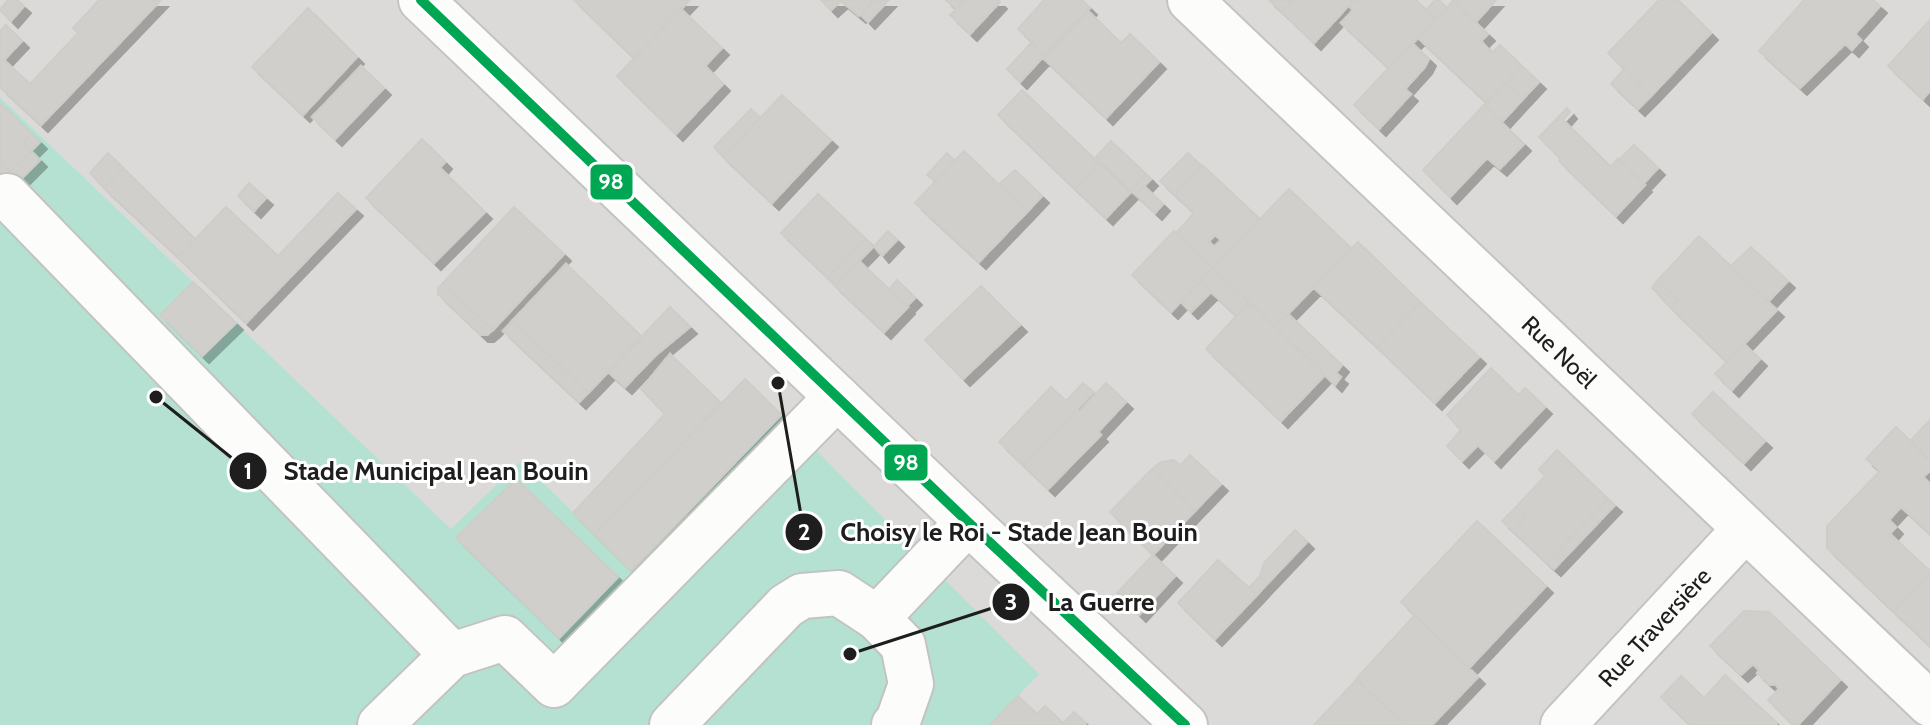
<svg xmlns="http://www.w3.org/2000/svg" width="1930" height="725" font-family="Cabin,sans-serif">
<defs>
<filter id="shadow"><feDropShadow dx="7" dy="7" stdDeviation="0" flood-color="#0004"/></filter>
</defs>
<rect width="100%" height="100%" fill="#ecebe6"/>
<path fill="#dbdad8" d="M0 0H1930V725H990L595 535 451 530 0 97Z"/>
<path fill="#b4e1d2" d="M0 97 451 529 521 461 595 534 745 379 1039 674 990 725H0Z"/>
<path fill="#d0cfcb" stroke="#cfcdc8" stroke-width="2" fill-rule="evenodd" filter="url(#shadow)" d="M8 0H17L24 6 11 21 0 10Z
M99 0H161L41 125 0 87V31L6 25 22 41 4 60 30 84 78 33 73 28Z
M574 0H690L634 58Z
M821 0H874L859 16 841 1 831 10Z
M874 0H889L868 22 861 15Z
M946 0H965L956 9Z
M965 0H998L1000 2 970 34 950 15Z
M1044 0H1082L1090 8 1045 55 1018 29Z
M1269 0H1293L1282 12Z
M1293 0H1354L1314 43 1282 12Z
M1354 0H1416L1436 19 1389 68 1341 23 1353 10 1349 6Z
M1435 0H1439L1447 8 1436 19 1426 10Z
M1452 0H1496L1476 22Z
M1659 0H1678L1711 33 1651 96 1608 53Z
M1804 0H1873L1880 6 1855 34 1861 40 1852 50 1845 44 1800 88 1759 51Z
M1453 1 1488 34 1481 41 1492 53 1500 45 1522 66 1487 103 1418 38Z
M308 8 357 57 303 115 252 67Z
M681 9 722 48 705 66 723 84 676 134 617 76Z
M1088 11 1121 43 1130 34 1159 62 1106 118 1043 58Z
M1930 20V91L1923 99 1888 66Z
M1032 42 1045 55 1020 82 1007 69Z
M1412 43 1429 59 1425 67 1405 89 1411 94 1379 129 1354 105Z
M361 66 384 88 335 139 312 117Z
M1522 66 1539 82 1523 99 1506 83Z
M1624 69 1651 96 1638 109 1611 84Z
M1506 83 1523 99 1502 122 1484 105Z
M1022 90 1099 163 1075 189 998 115Z
M782 95 831 140 772 203 723 157Z
M0 103 32 134 23 143 31 151 10 172 2 164 0 166Z
M1484 105 1524 144 1500 169 1487 158 1450 197 1423 170Z
M1567 108 1570 112 1563 120 1611 167 1618 158 1645 185 1616 216 1559 161 1560 158 1539 137Z
M751 109 760 117 723 157 714 147Z
M32 134 40 142 31 151 23 143Z
M422 139 445 162 440 168 485 212 434 263 366 198Z
M1111 141 1146 174 1131 191 1096 157Z
M1634 145 1658 168 1644 183 1619 160Z
M31 151 40 160 11 189 0 179V166L2 164 10 172Z
M964 151 1027 212 979 262 915 203Z
M108 153 123 168 104 188 90 173Z
M947 153 955 161 935 181 927 175Z
M1188 153 1201 166 1175 195 1160 181Z
M1099 163 1130 193 1106 218 1075 189Z
M1202 165 1260 219 1213 268 1176 233 1194 213 1175 195ZM1215 235 1221 240 1214 247 1209 241Z
M123 168 195 239 178 257 104 188Z
M1015 170 1042 196 1027 212 999 184Z
M1146 174 1151 179 1136 195 1131 191Z
M249 183 266 198 254 211 238 196Z
M1144 186 1163 204 1155 213 1136 195Z
M1289 189 1352 249 1275 327 1213 268Z
M338 193 356 209 246 323 178 257 226 207 278 256Z
M818 194 866 239 828 278 781 233Z
M514 207 564 254 493 330 443 283Z
M888 231 897 240 882 256 874 246Z
M1174 231 1213 268 1171 312 1132 275Z
M1699 236 1777 310 1727 362 1671 308 1678 300 1658 280Z
M866 239 873 247 835 286 828 278Z
M1358 242 1420 302 1377 347 1313 287Z
M1751 247 1788 281 1768 302 1731 266Z
M859 261 908 307 884 332 835 286Z
M566 264 642 337 589 392 512 321Z
M1213 268 1249 302 1237 316 1200 282Z
M897 280 915 298 907 306 889 290Z
M1658 280 1678 300 1671 308 1652 288Z
M193 282 236 323 202 356 160 315Z
M1200 282 1211 292 1191 312 1181 302Z
M443 283 493 330 487 335H481L438 294V288Z
M981 286 1020 325 963 379 925 340Z
M1249 302 1325 375 1281 421 1206 349Z
M1420 302 1479 357 1435 403 1377 347Z
M670 307 690 327 655 356 625 387 608 372Z
M1288 314 1342 365 1336 373 1341 377 1335 385 1275 327Z
M512 321 589 392 579 402 503 331Z
M1744 344 1760 359 1732 390 1715 374Z
M670 354 721 403 595 535 573 513 665 414 641 389Z
M1491 368 1518 395 1525 388 1545 407 1494 461 1478 445 1462 461 1447 446 1461 430 1447 415Z
M745 379 781 415 631 571 595 535Z
M1083 383 1094 392 1023 465 999 442 1051 387 1066 401Z
M1106 383 1126 402 1098 432 1101 435 1048 489 1023 465 1077 409 1079 412Z
M1713 392 1765 441 1744 463 1692 414Z
M1930 420V461L1911 440Z
M1896 427 1930 461V471L1923 477 1930 484V534L1901 507 1889 520 1896 527 1890 534 1930 571V574L1894 612 1827 548V526L1880 471 1866 459Z
M1557 450 1608 499 1547 563 1513 531 1526 517 1516 507 1545 476 1539 469Z
M1190 455 1221 484 1195 511 1152 469 1161 462 1173 460 1181 465Z
M1152 469 1195 511 1153 555 1110 512Z
M516 479 618 577 559 638 456 538Z
M1608 499 1615 505 1554 569 1547 563Z
M1516 507 1526 517 1513 531 1502 521Z
M1477 521 1546 586 1469 668 1401 602Z
M1295 530 1307 542 1268 583 1260 576 1264 563Z
M1153 555 1175 576 1139 615 1117 593Z
M1218 560 1257 595 1215 639 1178 603Z
M1930 574V646L1894 612Z
M1260 576 1268 583 1257 595 1249 588Z
M1744 611 1769 612 1840 680 1798 725H1793L1768 700 1779 689 1775 684 1770 685 1757 673 1759 670 1753 664 1741 675 1710 646Z
M1415 615 1478 677 1432 725H1404L1356 679Z
M1725 675 1777 723 1776 725H1690L1661 697 1681 676 1704 698Z
M1357 679 1404 725H1314Z
M1018 696 1037 714 1045 706 1063 723 1067 719 1073 725H990Z
M1074 712 1086 723 1085 725H1073L1067 719Z"/>
<g fill="none" stroke-linecap="round" stroke-linejoin="round">
<defs>
<g id="minor">
<path d="M421 0 968 522 1185 725"/>
<path id="s1" d="M1190 0 1930 704"/>
<path d="M7 196 452 655"/>
<path d="M877 618 968 522"/>
<path d="M380 725 452 655 505 638 554 685 837 397"/>
<path d="M672 725 786 606 802 596 839 593 877 618 903 645 911 684 898 721 894 725"/>
<path id="s2" d="M1563 725 1745 529"/>
</g>
</defs>
<use href="#minor" stroke="#c3c3c1" stroke-width="48"/>
<use href="#minor" stroke="#fcfcfb" stroke-width="44"/>
<defs>
<path id="bus-1" d="M421 0 968 522 1185 725"/>
</defs>
<use href="#bus-1" stroke="#fff" stroke-width="16"/>
<use href="#bus-1" stroke="#00a651" stroke-width="10"/>
</g>
<g text-anchor="middle" dominant-baseline="central" stroke-width="6" stroke-linejoin="round" paint-order="stroke">
<g font-size="24" fill="#1e1e1e" stroke="#fff">
<text stroke="none"><textPath href="#s1" startOffset="510">Rue Noël</textPath></text>
<text stroke="none"><textPath href="#s2" startOffset="134">Rue Traversière</textPath></text>
</g>
</g>
<path fill="none" stroke="#1e1e1e" stroke-width="3" d="M156 397L248 471M778 383L804 532M850 654L1011 602"/>
<g fill="#1e1e1e" stroke="#fff" stroke-width="3">
<circle cx="156" cy="397" r="8"/>
<circle cx="778" cy="383" r="8"/>
<circle cx="850" cy="654" r="8"/>
<circle cx="248" cy="471" r="20"/>
<circle cx="804" cy="532" r="20"/>
<circle cx="1011" cy="602" r="20"/>
</g>
<g font-size="24" text-anchor="middle" font-weight="bold" fill="#fff">
<text x="248" y="479">1</text>
<text x="804" y="540">2</text>
<text x="1011" y="610">3</text>
</g>
<g font-size="26" text-anchor="middle" font-weight="bold" fill="#1e1e1e" stroke="#fff" stroke-width="6" stroke-linejoin="round" paint-order="stroke">
<text x="436" y="480">Stade Municipal Jean Bouin</text>
<text x="1019" y="541">Choisy le Roi - Stade Jean Bouin</text>
<text x="1101" y="611">La Guerre</text>
</g>
<g stroke="#fff" stroke-width="3">
<rect x="589" y="163" width="45" height="38" rx="8" fill="#00a651"/>
<rect x="883" y="443" width="46" height="39" rx="8" fill="#00a651"/>
</g>
<g font-size="22" text-anchor="middle" font-weight="bold" fill="#fff">
<text x="611" y="189">98</text>
<text x="906" y="470">98</text>
</g>
</svg>
